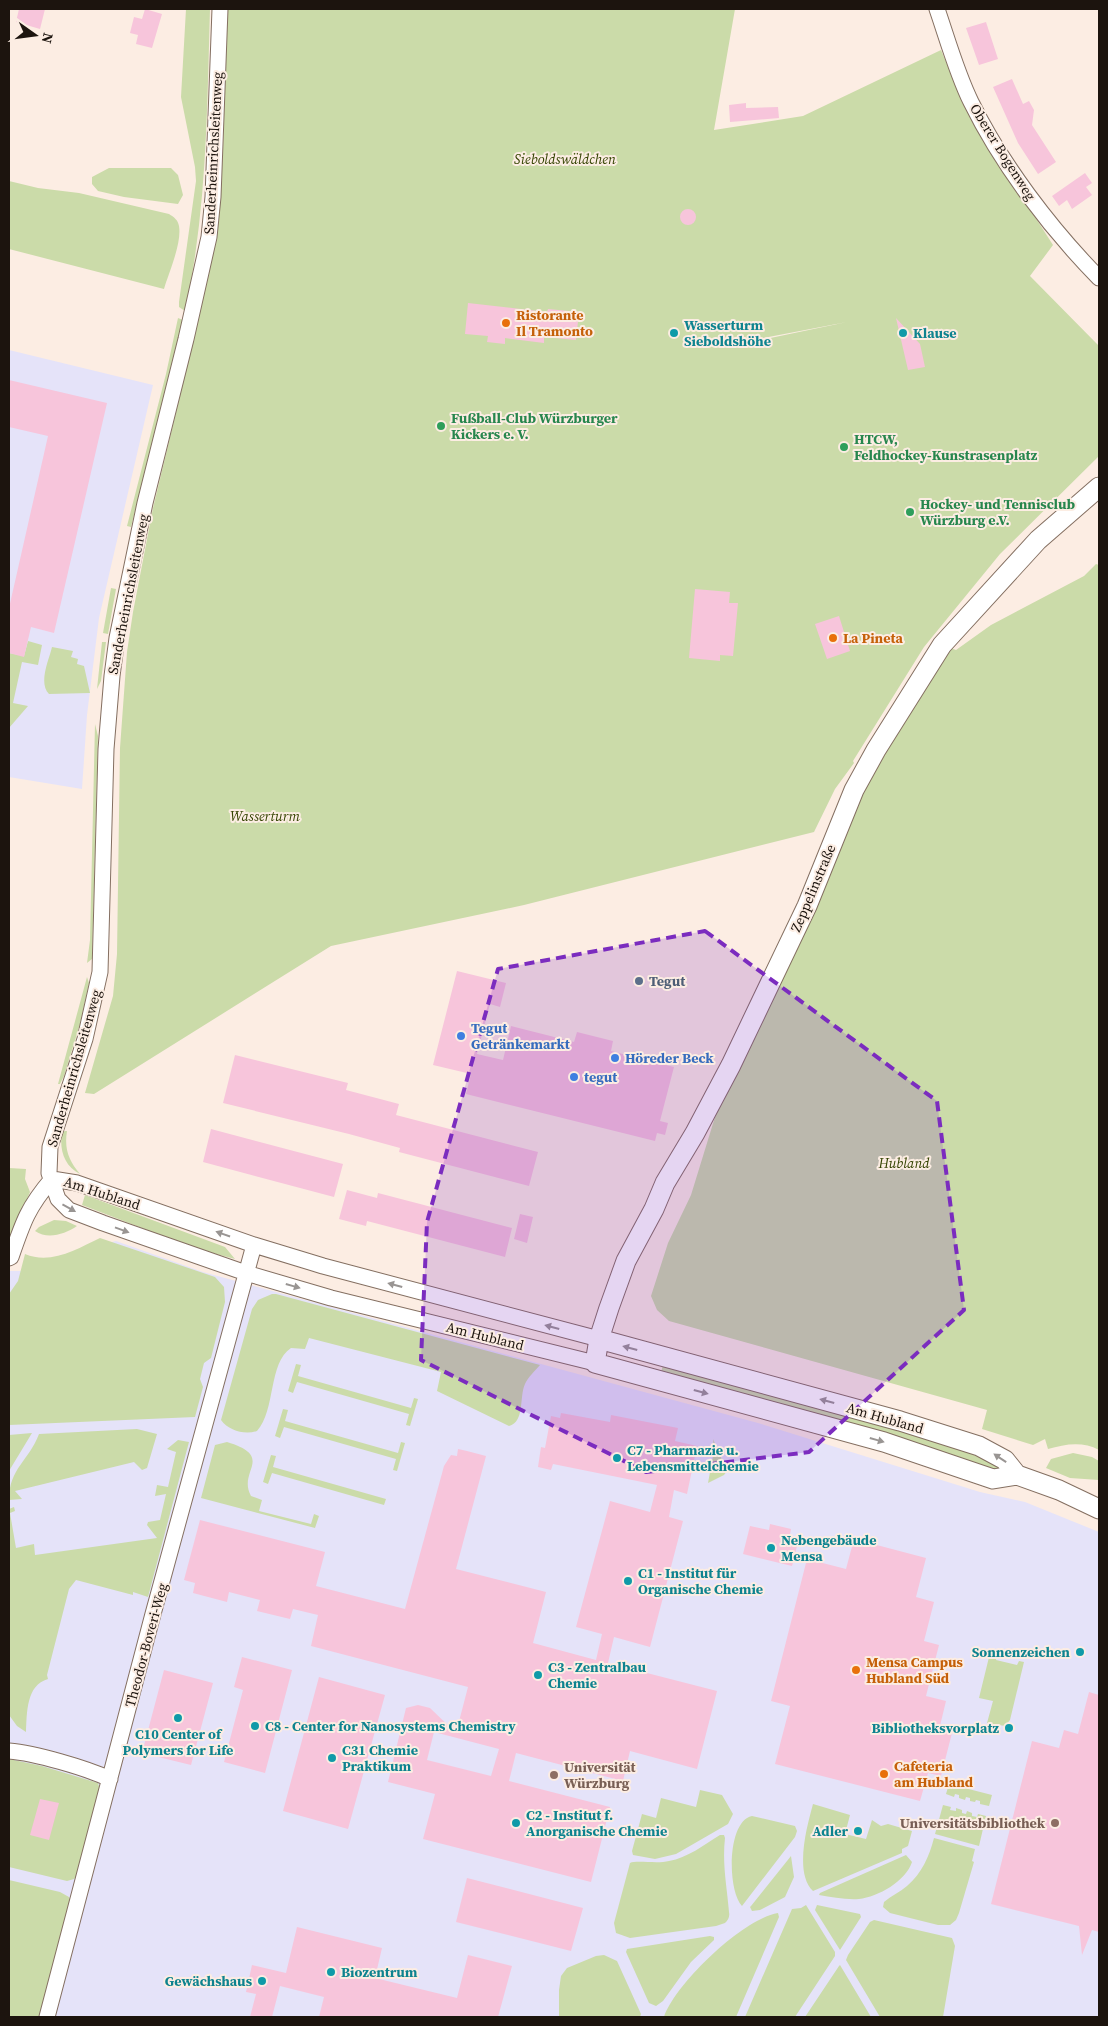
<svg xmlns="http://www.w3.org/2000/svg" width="1108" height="2026" font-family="'Source Serif 4',serif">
<rect width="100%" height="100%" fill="#fcede3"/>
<path fill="#e5e3f9" d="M9 350 153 385 99 618 87 715 82 789 9 777Z
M116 1241 203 1272 758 1423 980 1492 1025 1502 1099 1532V2017H9V1271H26L72 1253Z"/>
<path fill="#cbdba9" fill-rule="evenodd" d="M186 9H210C207 110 207 211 185 311L179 307V302L196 181 195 167 181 97Z
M227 9H735L714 130 803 116 941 50 967 111 1053 245 1030 276 1099 346V456L1000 554 924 647 853 761 854 763 835 789 814 832 524 905 331 946 94 1094 85 1093 113 996 117 954 120 748 127 652 133 612 153 508 192 346 218 223 223 150ZM847 322 742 344V342Z
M109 168H171L178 175 183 195 178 204 124 197 98 191 92 184V177Z
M9 181 38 188 79 193 169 214C174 217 178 220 179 226 182 243 169 272 164 289L9 249Z
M178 318 183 320 131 527 127 526 166 374Z
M1096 564 1099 565V1450C1083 1441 1065 1444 1048 1449L1045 1439 1033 1445 982 1429 987 1410 669 1321 657 1310 651 1296 668 1243 691 1195 731 1065 833 842 942 645 956 650 991 625 1084 576Z
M111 588 116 589 108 634 103 633Z
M28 641 42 645 38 665 22 662 13 703 28 706 9 728V653L24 656Z
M102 642H106L101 681 97 689Z
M52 647 73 651 71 657 78 659 77 664 84 666 90 693 49 694C38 683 49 660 52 647Z
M95 724 98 736 92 959 87 963 90 940Z
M87 977 89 983 80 1024 64 1076 60 1084H58Z
M65 1131H67C64 1149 69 1161 80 1174 64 1166 59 1149 62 1132Z
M9 1168 26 1169 25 1179 30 1192 9 1242Z
M85 1195 225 1247 235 1259 194 1248 82 1205Z
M54 1220 66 1221 77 1226C65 1234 48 1240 35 1231L39 1227Z
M100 1238 215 1277 224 1287 225 1302 211 1358 204 1363 200 1379 203 1387 195 1417 9 1425V1294L18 1281 25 1254C51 1265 77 1249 100 1238Z
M272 1294H276L540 1365C535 1371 528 1377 525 1384 519 1397 525 1422 509 1426L437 1391 441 1372 309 1338 305 1349 291 1348C268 1363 276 1410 257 1431 245 1435 229 1431 221 1420L252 1309 258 1300Z
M296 1364 301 1365 298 1376 411 1408 414 1398 418 1399 410 1426 406 1425 409 1414 297 1382 293 1393 288 1391Z
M663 1365 913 1434 1000 1463 1002 1472 660 1376Z
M283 1409 288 1410 285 1421 398 1453 401 1442 405 1443 397 1471 393 1470 396 1459 284 1427 280 1438 275 1436Z
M137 1429 157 1434 147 1468 142 1470 134 1462 15 1491 22 1499 9 1500C9 1468 29 1461 39 1434Z
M32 1433 9 1471V1435Z
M713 1439 727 1471 724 1475 708 1483 714 1450Z
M178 1440 189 1442 148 1597 133 1592V1595L76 1580 69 1589 47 1675 48 1679C26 1685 27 1713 26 1732L17 1726 9 1715 10 1588 9 1509 14 1507 15 1511 10 1513 16 1548 34 1544 35 1555 157 1538 147 1525 148 1522 160 1520 166 1494 155 1496 157 1485 168 1487 176 1452 167 1449Z
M227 1442C276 1457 237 1471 251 1496L262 1500 259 1511 311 1524 314 1514 319 1516 315 1528 201 1498 215 1445Z
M1073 1453 1092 1457 1099 1461V1480L1070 1478 1046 1468 1051 1459Z
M271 1455 276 1456 273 1467 386 1499 384 1505 272 1473 268 1484 263 1482Z
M990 1653 997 1655 996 1660 1017 1665 1019 1661 1024 1662 1010 1720 1005 1726 987 1723 993 1701 979 1698Z
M9 1759 42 1766 98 1783 100 1790 79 1873 74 1879 67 1881 9 1867Z
M949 1784 992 1795 989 1806 980 1804V1801L976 1800 975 1802 970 1801V1798L966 1797 965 1800 959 1798V1795L955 1794 954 1797 946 1794Z
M700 1790 722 1795 733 1814 728 1824 676 1854 655 1859 633 1855 632 1851 642 1814 656 1818 661 1798 696 1807Z
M813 1804 850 1815 845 1834 866 1839 872 1820 881 1826 888 1824 912 1831 908 1846 902 1849V1853L813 1891C794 1873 807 1826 813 1804Z
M943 1805 951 1807 950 1810 956 1811V1808L962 1810V1813L966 1814 967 1811 972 1813V1816L977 1817 978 1814 986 1816 979 1846 935 1834Z
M752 1816 795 1826 797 1831 795 1837 742 1906C727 1890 727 1821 752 1816Z
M720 1835H724L725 1838C722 1864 727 1887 729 1912 730 1917 728 1920 725 1923L716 1926 630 1938 616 1933 614 1923 630 1863C636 1860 658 1864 669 1861 687 1858 704 1845 720 1835Z
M934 1838 975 1849 972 1861 974 1862 959 1913 956 1920 950 1925H938L890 1913 883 1907 884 1902C891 1896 900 1892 907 1886 922 1873 929 1857 934 1838Z
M906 1855 912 1862C906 1881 878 1897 859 1899 846 1900 832 1897 819 1895L820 1893Z
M791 1856 794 1877 785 1897 760 1910 752 1911 750 1907 751 1906Z
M9 1880 60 1892 69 1897 72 1904 42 2017H9Z
M806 1905 835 1952V1956L795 2017H745L792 1909 801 1908Z
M817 1905 860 1914 861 1917 840 1950 815 1910Z
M778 1913 779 1917 736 2017H664C676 1983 743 1919 778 1913Z
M874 1920 952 1938 955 1946 943 2017H880L846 1960 848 1955 870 1922Z
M710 1936 714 1937V1940L691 1962 663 2001 656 2006 649 2003 626 1952 627 1949Z
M604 1955 617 1961 641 2014 640 2017H559V1990L561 1976 567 1968 596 1956Z
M840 1965 871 2017H805L839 1966Z"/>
<path fill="#f7c5db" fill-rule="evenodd" d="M19 9H45L40 29 16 22Z
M145 9 162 14 152 48 136 44 138 35 130 33 134 17 142 19Z
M986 22 998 59 979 65 966 28Z
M1012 79 1023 104 1029 101 1034 110 1032 125 1056 162 1038 174 1018 143 993 87Z
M746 103V108L778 107 779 118 730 122 729 105Z
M1085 173 1092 183 1086 187 1092 195 1072 209 1067 200 1059 206 1052 196Z
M680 217a8 8 0 1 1 16 0a8 8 0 1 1-16 0Z
M468 303 547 312 548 309 579 312 576 340 544 337V343L505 338V344L487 342 488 336 465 334Z
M896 318 920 344 925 367 908 370Z
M9 380 107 403 54 633 31 627 24 657 9 653V608L48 436 9 427Z
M695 589 730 592 729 603H738L733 656 720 655V661L689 658Z
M839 616 850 651 827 659 815 624Z
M457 971 506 983 500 1007 490 1004 477 1054 503 1060 511 1026 574 1042 577 1032 613 1041 611 1051 674 1067 660 1121 668 1123 665 1135 657 1133 655 1141 466 1094 471 1074 433 1065Z
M235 1055 348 1083 346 1090 399 1104 396 1115 538 1152 529 1186 399 1152 400 1148 349 1134 223 1103Z
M211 1129 343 1164 334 1197 203 1162Z
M347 1190 377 1198 378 1193 512 1228 505 1257 367 1221 366 1226 339 1219Z
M520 1214 533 1217 527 1243 514 1239Z
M561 1413 610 1422 611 1415 678 1428 675 1441 697 1446 687 1494 674 1490 669 1517 683 1521 650 1647 614 1637 608 1663 717 1691 697 1769 630 1751 623 1781 516 1753 509 1781 610 1807 591 1882 423 1839 435 1794 388 1782 406 1708 418 1705 430 1708 456 1733 468 1687 311 1646 318 1615 293 1609 290 1619 257 1611 260 1600 229 1592 227 1602 193 1593 195 1583 184 1580 200 1520 325 1552 316 1586 405 1609 444 1466 451 1455 457 1456 458 1449 467 1451 486 1456 456 1569 546 1592 533 1643 596 1660 602 1634 576 1627 610 1501 650 1512 657 1485 553 1464 551 1470 538 1467 541 1447 545 1448 551 1416 560 1418ZM434 1732 499 1749 491 1776 427 1760Z
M770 1524 791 1529 789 1540 798 1542 792 1566 743 1554 750 1526 769 1530Z
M854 1539 926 1558 916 1597 934 1602 924 1641 939 1645 926 1696 946 1701 939 1730 952 1733 941 1776 928 1773 920 1801 775 1764 790 1706 771 1701 807 1559 846 1569Z
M242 1657 292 1670 265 1773 224 1762 243 1690 234 1687Z
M164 1670 213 1683 191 1765 142 1753Z
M319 1677 385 1695 348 1829 283 1811Z
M1089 1692 1099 1695V1932L1092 1930 1082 1955 1079 1926 991 1904 1032 1741 1059 1748 1064 1730 1078 1734Z
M40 1799 59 1803 49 1840 30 1835Z
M467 1878 583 1908 571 1951 456 1922Z
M297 1927 382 1948 375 1978 457 1998 468 1955 512 1966 498 2017H319L324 1997 280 1986 272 2017H250L256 1994 246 1992 252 1965 286 1973Z"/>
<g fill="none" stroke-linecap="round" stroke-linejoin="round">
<defs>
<path id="minor" d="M220 9 213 197 209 237 186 339 145 503 117 638 112 676 106 749 100 972 85 1039 50 1147 49 1173 58 1199 69 1210 103 1223 246 1273 331 1298 595 1363
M937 9C947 38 957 74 971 102 1002 165 1050 228 1099 278
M52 1179 77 1183 254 1245 323 1266 599 1339
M9 1258 11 1257C23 1222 28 1207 52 1179
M9 1751C35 1753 86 1768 110 1779
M47 2017 153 1614 254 1245"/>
<path id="tertiary" d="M1099 487 1038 540 942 645 876 750 854 790 807 906 731 1065 695 1133 665 1183 654 1209 626 1261 609 1308 599 1339 595 1363 884 1442 993 1479 1017 1475 1059 1490 1099 1509
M599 1339 900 1421 979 1446 1005 1460 1017 1475"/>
</defs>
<use href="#minor" stroke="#846f61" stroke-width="17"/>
<use href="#tertiary" stroke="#846f61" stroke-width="21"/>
<use href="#minor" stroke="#fff" stroke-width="15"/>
<use href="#tertiary" stroke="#fff" stroke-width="19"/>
</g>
<defs><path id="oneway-solid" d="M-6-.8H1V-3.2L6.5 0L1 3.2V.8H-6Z" transform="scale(1.25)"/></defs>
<g fill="#999593">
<use href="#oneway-solid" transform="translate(69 1208) rotate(29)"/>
<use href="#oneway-solid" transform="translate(122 1230) rotate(20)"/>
<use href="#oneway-solid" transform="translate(223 1234) rotate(-161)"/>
<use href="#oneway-solid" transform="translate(395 1285) rotate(-165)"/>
<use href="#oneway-solid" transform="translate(293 1286) rotate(16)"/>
<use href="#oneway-solid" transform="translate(552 1327) rotate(-165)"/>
<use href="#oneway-solid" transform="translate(630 1348) rotate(-165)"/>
<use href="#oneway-solid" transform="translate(701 1392) rotate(15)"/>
<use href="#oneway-solid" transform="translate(827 1401) rotate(-165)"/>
<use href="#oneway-solid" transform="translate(877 1440) rotate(16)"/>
<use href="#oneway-solid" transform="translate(1000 1458) rotate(-146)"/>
</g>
<path fill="#7b2cbf" fill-opacity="0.2" stroke="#7b2cbf" stroke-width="4" stroke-dasharray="10 6" stroke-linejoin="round" d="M705 931 937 1101 964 1310 809 1452 646 1472 421 1360 427 1222 498 969Z"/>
<g fill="#e8710a" stroke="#fcede3" stroke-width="2">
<circle cx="506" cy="323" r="5"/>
<circle cx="833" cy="638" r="5"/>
<circle cx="856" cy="1670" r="5"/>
<circle cx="884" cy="1774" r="5"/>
</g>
<g fill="#0f9aa8" stroke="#fcede3" stroke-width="2">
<circle cx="674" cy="333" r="5"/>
<circle cx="903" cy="333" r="5"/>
<circle cx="617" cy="1458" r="5"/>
<circle cx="771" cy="1548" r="5"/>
<circle cx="628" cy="1581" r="5"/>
<circle cx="1080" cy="1652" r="5"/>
<circle cx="538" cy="1675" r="5"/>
<circle cx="178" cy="1718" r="5"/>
<circle cx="255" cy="1726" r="5"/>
<circle cx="1009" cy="1728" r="5"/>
<circle cx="332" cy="1758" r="5"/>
<circle cx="516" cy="1823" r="5"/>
<circle cx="858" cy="1831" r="5"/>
<circle cx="331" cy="1972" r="5"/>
<circle cx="262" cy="1981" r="5"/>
</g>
<g fill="#2e9e5b" stroke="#fcede3" stroke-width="2">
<circle cx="441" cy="426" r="5"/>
<circle cx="844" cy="447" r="5"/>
<circle cx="910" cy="512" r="5"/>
</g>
<circle fill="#5c6f8a" stroke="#fcede3" stroke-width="2" cx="639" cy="981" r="5"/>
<g fill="#3f7fe0" stroke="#fcede3" stroke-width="2">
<circle cx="461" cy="1036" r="5"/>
<circle cx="615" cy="1058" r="5"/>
<circle cx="574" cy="1077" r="5"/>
</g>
<g fill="#8d6e63" stroke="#fcede3" stroke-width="2">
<circle cx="554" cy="1775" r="5"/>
<circle cx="1055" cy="1823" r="5"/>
</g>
<g text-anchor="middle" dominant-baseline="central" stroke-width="4" stroke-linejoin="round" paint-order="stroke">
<g font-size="14" fill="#1c140e" stroke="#fcede3">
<text transform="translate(1003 152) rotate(58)">Oberer Bogenweg</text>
<text transform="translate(213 153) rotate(-87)">Sanderheinrichsleitenweg</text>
<text transform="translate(128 594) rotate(-79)">Sanderheinrichsleitenweg</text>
<text transform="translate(813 888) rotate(-67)">Zeppelinstraße</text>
<text transform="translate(74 1068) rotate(-74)">Sanderheinrichsleitenweg</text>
<text transform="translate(102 1193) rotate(18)">Am Hubland</text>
<text transform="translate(485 1336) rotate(14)">Am Hubland</text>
<text transform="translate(885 1418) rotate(16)">Am Hubland</text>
<text transform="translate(146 1645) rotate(-75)">Theodor-Boveri-Weg</text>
</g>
<g font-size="14" font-style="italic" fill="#344300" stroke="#fcede3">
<text x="565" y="159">Sieboldswäldchen</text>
<text x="265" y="816">Wasserturm</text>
<text x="904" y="1163">Hubland</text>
</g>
<g font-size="14" font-weight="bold" fill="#c56008" stroke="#fcede3" text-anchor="start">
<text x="516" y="315">Ristorante<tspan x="516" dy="16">Il Tramonto</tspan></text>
<text x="843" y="638">La Pineta</text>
<text x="866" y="1662">Mensa Campus<tspan x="866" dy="16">Hubland Süd</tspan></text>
<text x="894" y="1766">Cafeteria<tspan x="894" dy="16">am Hubland</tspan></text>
</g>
<g font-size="14" font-weight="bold" fill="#0d838f" stroke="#fcede3" text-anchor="start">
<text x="684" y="325">Wasserturm<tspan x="684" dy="16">Sieboldshöhe</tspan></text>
<text x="913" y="333">Klause</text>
<text x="627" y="1450">C7 - Pharmazie u.<tspan x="627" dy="16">Lebensmittelchemie</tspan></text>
<text x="781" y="1540">Nebengebäude<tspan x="781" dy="16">Mensa</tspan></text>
<text x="638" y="1573">C1 - Institut für<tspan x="638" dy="16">Organische Chemie</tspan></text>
<text x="1070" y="1652" text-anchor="end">Sonnenzeichen</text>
<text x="548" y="1667">C3 - Zentralbau<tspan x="548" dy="16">Chemie</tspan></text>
<text x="265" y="1726">C8 - Center for Nanosystems Chemistry</text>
<text x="999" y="1728" text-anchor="end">Bibliotheksvorplatz</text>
<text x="178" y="1734" text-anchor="middle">C10 Center of<tspan x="178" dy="16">Polymers for Life</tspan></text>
<text x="342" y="1750">C31 Chemie<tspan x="342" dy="16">Praktikum</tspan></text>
<text x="526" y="1815">C2 - Institut f.<tspan x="526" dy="16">Anorganische Chemie</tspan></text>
<text x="848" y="1831" text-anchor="end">Adler</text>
<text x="341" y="1972">Biozentrum</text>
<text x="252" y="1981" text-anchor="end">Gewächshaus</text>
</g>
<g font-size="14" font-weight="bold" fill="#27864d" stroke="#fcede3" text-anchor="start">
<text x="451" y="418">Fußball-Club Würzburger<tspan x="451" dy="16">Kickers e. V.</tspan></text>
<text x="854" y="439">HTCW,<tspan x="854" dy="16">Feldhockey-Kunstrasenplatz</tspan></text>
<text x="920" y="504">Hockey- und Tennisclub<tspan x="920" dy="16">Würzburg e.V.</tspan></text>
</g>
<g font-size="14" font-weight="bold" fill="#4e5e75" stroke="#fcede3" text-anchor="start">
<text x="649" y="981">Tegut</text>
</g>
<g font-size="14" font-weight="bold" fill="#366cbe" stroke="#fcede3" text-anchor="start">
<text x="471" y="1028">Tegut<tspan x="471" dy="16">Getränkemarkt</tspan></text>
<text x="625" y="1058">Höreder Beck</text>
<text x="584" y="1077">tegut</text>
</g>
<g font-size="14" font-weight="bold" fill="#785e54" stroke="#fcede3" text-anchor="start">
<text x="564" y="1767">Universität<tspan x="564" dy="16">Würzburg</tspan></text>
<text x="1045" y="1823" text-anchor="end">Universitätsbibliothek</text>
</g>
</g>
<rect width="1108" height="2026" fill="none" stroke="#1c140e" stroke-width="20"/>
<g transform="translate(35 35) rotate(104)" stroke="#fcede3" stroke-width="4" paint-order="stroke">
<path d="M0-4L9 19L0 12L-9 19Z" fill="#1c140e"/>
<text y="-8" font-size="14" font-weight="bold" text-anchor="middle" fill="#1c140e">N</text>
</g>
</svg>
